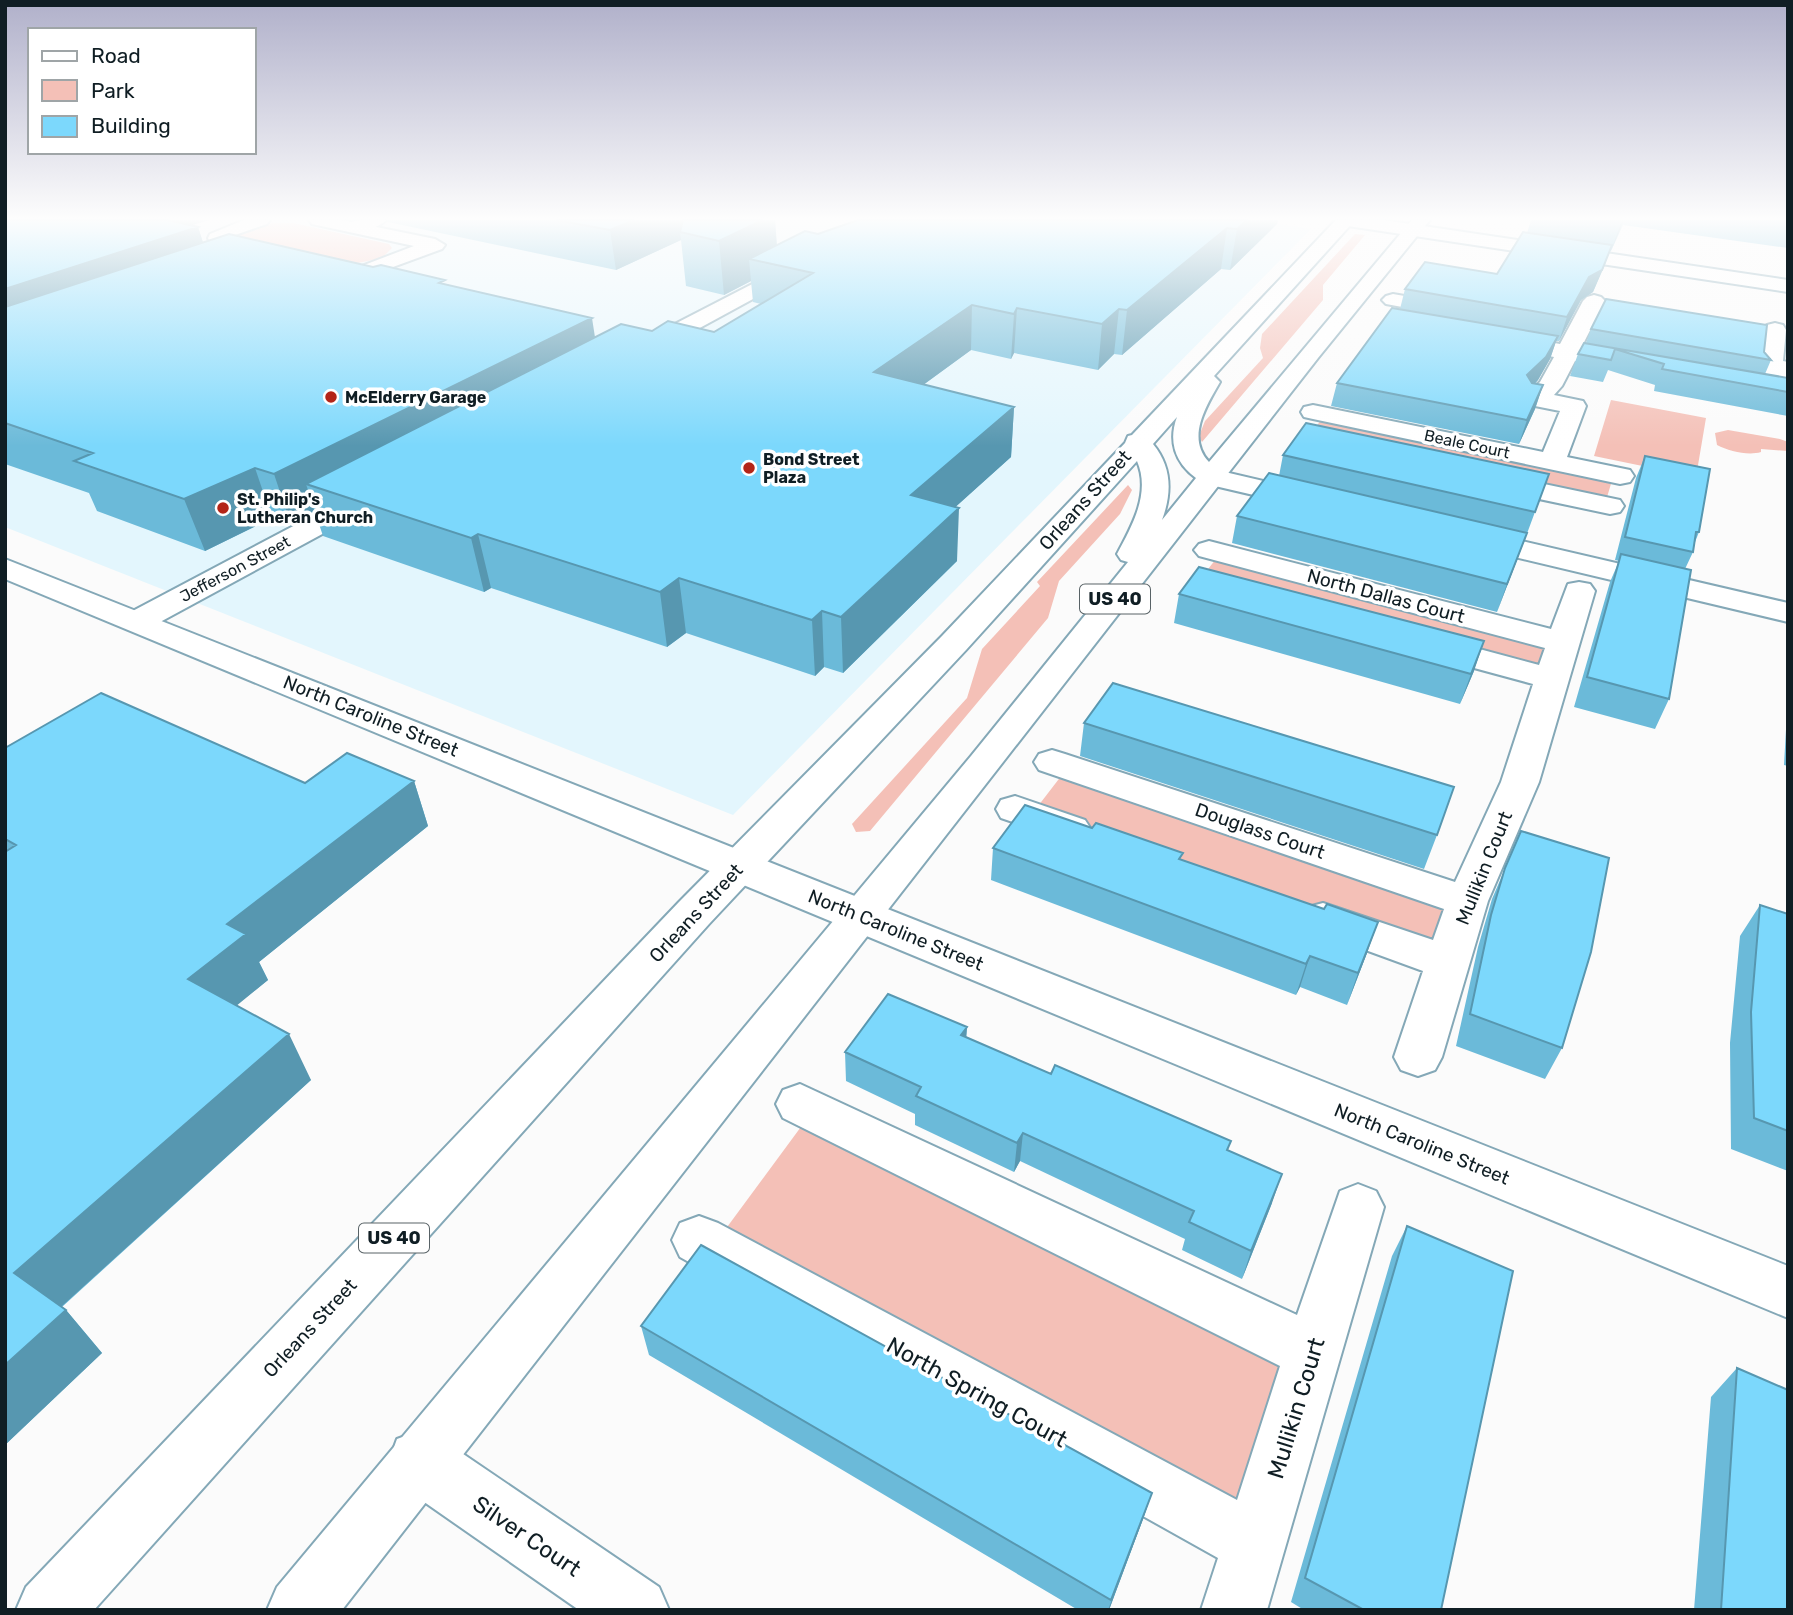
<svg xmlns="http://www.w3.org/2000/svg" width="1793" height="1615" font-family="Rubik,sans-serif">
<rect width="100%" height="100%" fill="#fbfbfb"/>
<path fill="#e3f6fd" d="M5 220H1251L1311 229 733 815 5 527Z"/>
<path fill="#f4c0b7" d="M274 223H293L389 244 392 248 382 258 353 264 239 238 240 234 253 227Z
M1355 234 1365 235 1323 285V300L1202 442 1199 436 1205 421 1263 358 1260 348 1262 334Z
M1611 400 1706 418 1696 477 1594 456Z
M1324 416 1613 477 1605 504 1307 439Z
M1728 430 1780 439 1788 442V451L1761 449V452C1748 456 1729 451 1717 445L1715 433Z
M1128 485 1132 490 1120 514 1059 581 1048 618 870 831 856 832 852 824 967 698 982 649 1040 586 1037 582Z
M1219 555 1558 643 1547 676 1198 582Z
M1065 771 1450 901 1434 950 1035 810Z
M806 1120 1303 1358 1250 1521 719 1238Z"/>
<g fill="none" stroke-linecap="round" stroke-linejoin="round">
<defs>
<path id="pedestrian" d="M359 220H386C379 228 359 234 348 231L346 227 348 223Z
M799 260 806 262 809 266 806 270 650 355H634L631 350 634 345Z
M1393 294 1451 304 1459 305 1462 310 1459 315 1451 316 1386 304 1382 300 1386 296Z
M1594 295 1601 297 1605 301 1581 348 1639 359 1643 364 1639 369 1631 371 1575 361 1562 386 1554 395 1583 401 1586 406 1567 457 1630 470 1634 476 1630 482 1620 484 1313 419 1304 417 1301 412 1304 407 1313 405 1543 452 1560 411 1525 404 1522 399 1540 382 1554 357 1493 345 1490 340 1493 335 1501 333 1560 344 1583 301 1587 297Z
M1775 323 1783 325 1786 330 1783 361 1788 362V385L1763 375 1760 371 1709 362 1705 357 1709 352 1717 350 1761 357 1764 330 1767 325Z
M1492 473 1620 500 1624 506 1620 512 1610 514 1482 487 1478 481 1482 475Z
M1209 541 1551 629 1568 584 1579 582 1590 584 1595 591 1539 782 1488 901 1442 1057 1435 1070 1418 1076 1401 1070 1394 1057 1423 971 1308 929 1302 918 1308 907 1323 903 1433 940 1444 909 1039 770 1034 762 1039 754 1052 750 1065 754 1455 882 1501 782 1533 684 1415 652 1411 645 1415 638 1427 635 1539 665 1545 648 1199 556 1194 550 1199 544Z
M1015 796 1085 820 1091 829 1085 838 1071 842 1001 818 996 809 1001 800Z
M800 1084 1297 1315 1340 1191 1358 1184 1376 1191 1384 1207 1267 1610H1201L1218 1558 680 1257 672 1240 680 1223 699 1216 718 1223 1237 1500 1280 1366 783 1118 776 1104 783 1090Z
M419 1431 441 1439 659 1587 669 1610H579L397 1483 389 1461 397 1439Z"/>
<path id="minor" d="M244 220H270L267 224 235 235 227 240 270 251 273 255 270 259 263 261 212 248 208 238 210 234Z
M309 220H342L435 239 445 245 442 249 352 282 325 275 322 271 325 267 332 265 351 270 414 246 312 224Z
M1212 469 1319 494 1323 500 1319 506 1309 508 1202 483 1198 477 1202 471Z
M364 492 374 494 378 500 374 506 149 628 138 631 127 628 122 621 127 614 354 494Z
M1470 529 1788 603V622L1460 544 1455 538 1460 532Z"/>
<path id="tertiary" d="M5 559 1788 1266V1318L5 579Z"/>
<path id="secondary" d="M1339 220H1383L1788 280V292L1348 226Z"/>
<path id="primary" d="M1336 220H1355L1214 376 1220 382C1206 406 1186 438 1209 462L1412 220H1430L1318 358 342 1610H267L277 1587 971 756 1128 562 1121 560 1117 554C1132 526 1151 493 1137 461L966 650 709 924 94 1610H16L26 1587 679 902 942 636 1125 443 1128 436 1132 435ZM1177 417C1168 441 1175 463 1196 478L1162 520C1172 493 1172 467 1153 444Z"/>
</defs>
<use href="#pedestrian" stroke="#84a8b7" stroke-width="4"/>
<use href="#minor" stroke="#84a8b7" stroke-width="4"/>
<use href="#tertiary" stroke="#84a8b7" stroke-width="4"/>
<use href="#secondary" stroke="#84a8b7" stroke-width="4"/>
<use href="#primary" stroke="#84a8b7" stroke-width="4"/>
<use href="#pedestrian" fill="#fff" fill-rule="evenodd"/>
<use href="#minor" fill="#fff" fill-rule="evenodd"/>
<use href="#tertiary" fill="#fff" fill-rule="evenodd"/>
<use href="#secondary" fill="#fff" fill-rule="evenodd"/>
<use href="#primary" fill="#fff" fill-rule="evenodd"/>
</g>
<path fill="#6bbad9" d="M5 220H209L191 225 198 227 203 243 446 284 595 337 652 331 714 332 761 304 753 302 751 281 724 295 686 286 681 240 616 270 388 222 387 220H775L777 245 818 234 858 220H1278L1277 224 1230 270 1221 269 1122 355 1114 354 1098 370 1014 353 1011 359 971 350 923 385 1014 407 1011 457 955 507 957 561 843 673 824 667 815 676 686 633 667 647 491 588 484 592 323 536 315 512 291 525 272 518 205 551 97 511 89 493 5 464Z
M1531 220H1788V248L1623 225 1611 251H1610L1593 292 1581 300 1559 341H1556L1550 359 1538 380 1535 384 1543 385 1535 409 1519 444 1331 406 1337 383 1400 309 1405 289 1497 274 1527 233Z
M1591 329 1764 352 1771 360 1765 374 1788 378V416L1654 391 1655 385 1608 370 1603 382 1570 376 1578 354 1586 343Z
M1283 455 1549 474 1525 539 1497 612 1232 543 1237 516 1279 476Z
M1645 456 1699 532 1695 542 1693 552 1685 569 1669 699 1655 729 1574 707 1610 582 1619 561 1615 560 1636 478Z
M1179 594 1474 671 1460 704 1174 623Z
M1788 694V766L1784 765Z
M1084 723 1437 835 1424 869 1080 756Z
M5 748 305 783 414 781 428 826 259 962 268 980 236 1005 311 1080 62 1307 66 1310 102 1353 5 1445Z
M1521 831 1562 1048 1545 1079 1456 1046 1478 947 1492 899Z
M993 848 1181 860 1367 953 1347 1005 1300 987 1296 995 991 880Z
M1760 905 1788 914V1171L1731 1149 1730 1043 1740 936Z
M967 1027 966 1037 1228 1150 1272 1203 1242 1279 1182 1250 1185 1239 1020 1161 1014 1172 915 1125V1114L846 1081 845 1052Z
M1407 1226 1441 1610H1304L1291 1602 1392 1256Z
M641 1326 1152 1493 1143 1519 1109 1610H1078L649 1355Z
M1737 1368 1788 1610H1694L1711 1397Z"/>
<path fill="#5797b0" d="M117 220H209L127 245Z
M634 220H723L680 232 681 240 616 270 610 230Z
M763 220H775L778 266 749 259 751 281 724 295 719 241Z
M1247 220H1278L1277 224 1230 270 1237 229Z
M1622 220H1624L1611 251Z
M198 227 211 267 5 338V289Z
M1227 228 1221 269 1122 355 1127 310Z
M1612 245 1604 267 1593 292 1581 300 1559 341 1567 317 1589 277Z
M972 305 971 350 875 420 874 372Z
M1017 308 1014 353 1011 359 1014 314Z
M1119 309 1114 354 1098 370 1102 324Z
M592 318 599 363 306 484 315 512 291 525 274 474Z
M1558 336 1550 359 1538 380 1519 399 1527 375Z
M1543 385 1535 409 1519 444 1527 420Z
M1014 407 1011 457 910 548 911 495Z
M255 468 272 518 205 551 184 499Z
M959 508 957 561 843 673 841 617Z
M1527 533 1517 560 1497 612 1507 584Z
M478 534 491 588 484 592 471 538Z
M679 578 686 633 667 647 660 592Z
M822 611 824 667 815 676 812 620Z
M1484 641 1474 671 1460 704 1471 674Z
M414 781 428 826 259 962 268 980 213 1025 188 979 227 924Z
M1378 922 1367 953 1347 1005 1358 973Z
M1310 956 1300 987 1296 995 1306 964Z
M967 1027 965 1056 961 1035Z
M289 1034 311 1080 51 1316 14 1273Z
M1023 1133 1020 1161 1014 1172 1017 1143Z
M1282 1174 1272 1203 1242 1279 1251 1251Z
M66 1310 102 1353 5 1445V1365Z
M1152 1493 1143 1519 1109 1610H1108Z"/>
<path fill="#7cd8fc" stroke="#5797b0" stroke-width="2" d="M5 220H168L198 227 5 289Z
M556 220H634L610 230Z
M683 220H763L719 241 680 232Z
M858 220H1247L1237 229 1227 228 1127 310 1119 309 1102 324 1017 308 1014 314 972 305 874 372 1014 407 911 495 959 508 841 617 822 611 812 620 679 578 660 592 478 534 471 538 306 484 621 324 652 331 668 321 714 332 813 273 749 259 805 231 818 234Z
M1523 232 1612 245 1602 270 1589 277 1567 317 1405 289 1425 262 1497 274Z
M229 234 373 267 381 265 445 280 439 283 592 318 274 474 255 468 184 499 74 461 93 453 5 423V307Z
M1606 299 1767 325 1764 352 1771 360 1591 329Z
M1392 308 1558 336 1546 357 1527 375 1532 383 1543 385 1527 420 1337 383Z
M1584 343 1788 378V392L1662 369 1664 364 1615 349 1611 360 1578 354Z
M1306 423 1549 474 1535 512 1283 455Z
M1645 456 1710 469 1699 532H1696L1693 552 1625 537Z
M1269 473 1527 533 1507 584 1237 516Z
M1621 554 1691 570 1669 699 1587 677Z
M1199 567 1484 641 1471 674 1179 594Z
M1113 683 1454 787 1437 835 1084 723Z
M101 693 305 783 347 753 414 781 227 924 246 934 188 979 289 1034 14 1273 66 1310 5 1365V852L16 845 5 839V748Z
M1025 805 1092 828 1096 823 1183 853 1179 859 1324 909 1327 904 1378 922 1358 973 1310 956 1306 964 993 848Z
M1521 831 1609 858 1591 952 1562 1048 1470 1014 1491 915 1505 868Z
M1760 905 1788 914V1131L1754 1118 1751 1012Z
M888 994 967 1027 961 1035 1051 1074 1055 1065 1231 1141 1227 1150 1282 1174 1251 1251 1189 1222 1194 1211 1023 1133 1017 1143 916 1096 921 1087 845 1052Z
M1407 1226 1513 1271 1441 1610H1364L1305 1578Z
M701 1245 1152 1493 1111 1600 641 1326Z
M1737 1368 1788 1390V1610H1721Z"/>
<linearGradient id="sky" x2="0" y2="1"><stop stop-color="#b0b0ca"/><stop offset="0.49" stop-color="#fdfdfd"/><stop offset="1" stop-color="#fdfdfd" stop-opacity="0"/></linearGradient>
<rect width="1793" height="446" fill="url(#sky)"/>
<g fill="#b32518" stroke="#fff" stroke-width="2.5">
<circle cx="331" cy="397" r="7"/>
<circle cx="749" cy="468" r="7"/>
<circle cx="223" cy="508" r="7"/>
</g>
<g text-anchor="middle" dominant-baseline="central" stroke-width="7" stroke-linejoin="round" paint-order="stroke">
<g font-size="16" font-weight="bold" fill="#101e24" stroke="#fff" text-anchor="start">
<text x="345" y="397">McElderry Garage</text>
<text x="763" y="459">Bond Street<tspan x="763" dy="18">Plaza</tspan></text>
<text x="237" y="499">St. Philip's<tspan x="237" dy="18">Lutheran Church</tspan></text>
</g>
<g font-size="16" fill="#101e24" stroke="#fff">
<text transform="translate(1467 444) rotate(12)">Beale Court</text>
<text transform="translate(235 569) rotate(-28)">Jefferson Street</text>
</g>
<g fill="#fff" stroke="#586266" stroke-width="2">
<rect x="1080" y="584.5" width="70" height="29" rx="5"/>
<rect x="359" y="1223.5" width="70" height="29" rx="5"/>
</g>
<g font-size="18" font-weight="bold" fill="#101e24">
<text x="1115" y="599">US 40</text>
<text x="394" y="1238">US 40</text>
</g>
<g font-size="19" fill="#101e24" stroke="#fff">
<text transform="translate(1085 500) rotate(-48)">Orleans Street</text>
<text transform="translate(1386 596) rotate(15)">North Dallas Court</text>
<text transform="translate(371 716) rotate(22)">North Caroline Street</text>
<text transform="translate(1260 831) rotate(19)">Douglass Court</text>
<text transform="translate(1484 868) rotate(-68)">Mullikin Court</text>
<text transform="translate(696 913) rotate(-47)">Orleans Street</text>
<text transform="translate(896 930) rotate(22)">North Caroline Street</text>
<text transform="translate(1422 1144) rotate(22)">North Caroline Street</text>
<text transform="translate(310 1328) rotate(-47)">Orleans Street</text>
</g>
<g font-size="23" fill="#101e24" stroke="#fff">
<text transform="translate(977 1392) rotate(29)">North Spring Court</text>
<text transform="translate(1296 1408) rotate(-73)">Mullikin Court</text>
<text transform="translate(527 1536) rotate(34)">Silver Court</text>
</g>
</g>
<rect width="1793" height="1615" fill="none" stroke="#101e24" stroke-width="14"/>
<rect x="28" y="28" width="228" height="126" fill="#ffffff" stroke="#9fa5a7" stroke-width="2"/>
<rect x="42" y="51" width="35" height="10" fill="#ffffff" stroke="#9fa5a7" stroke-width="2"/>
<text x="91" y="63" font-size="21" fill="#101e24">Road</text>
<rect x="42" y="80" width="35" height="21" fill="#f4c0b7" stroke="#9fa5a7" stroke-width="2"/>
<text x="91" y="98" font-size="21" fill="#101e24">Park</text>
<rect x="42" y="116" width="35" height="21" fill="#7cd8fc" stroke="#9fa5a7" stroke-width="2"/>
<text x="91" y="133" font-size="21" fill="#101e24">Building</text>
</svg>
